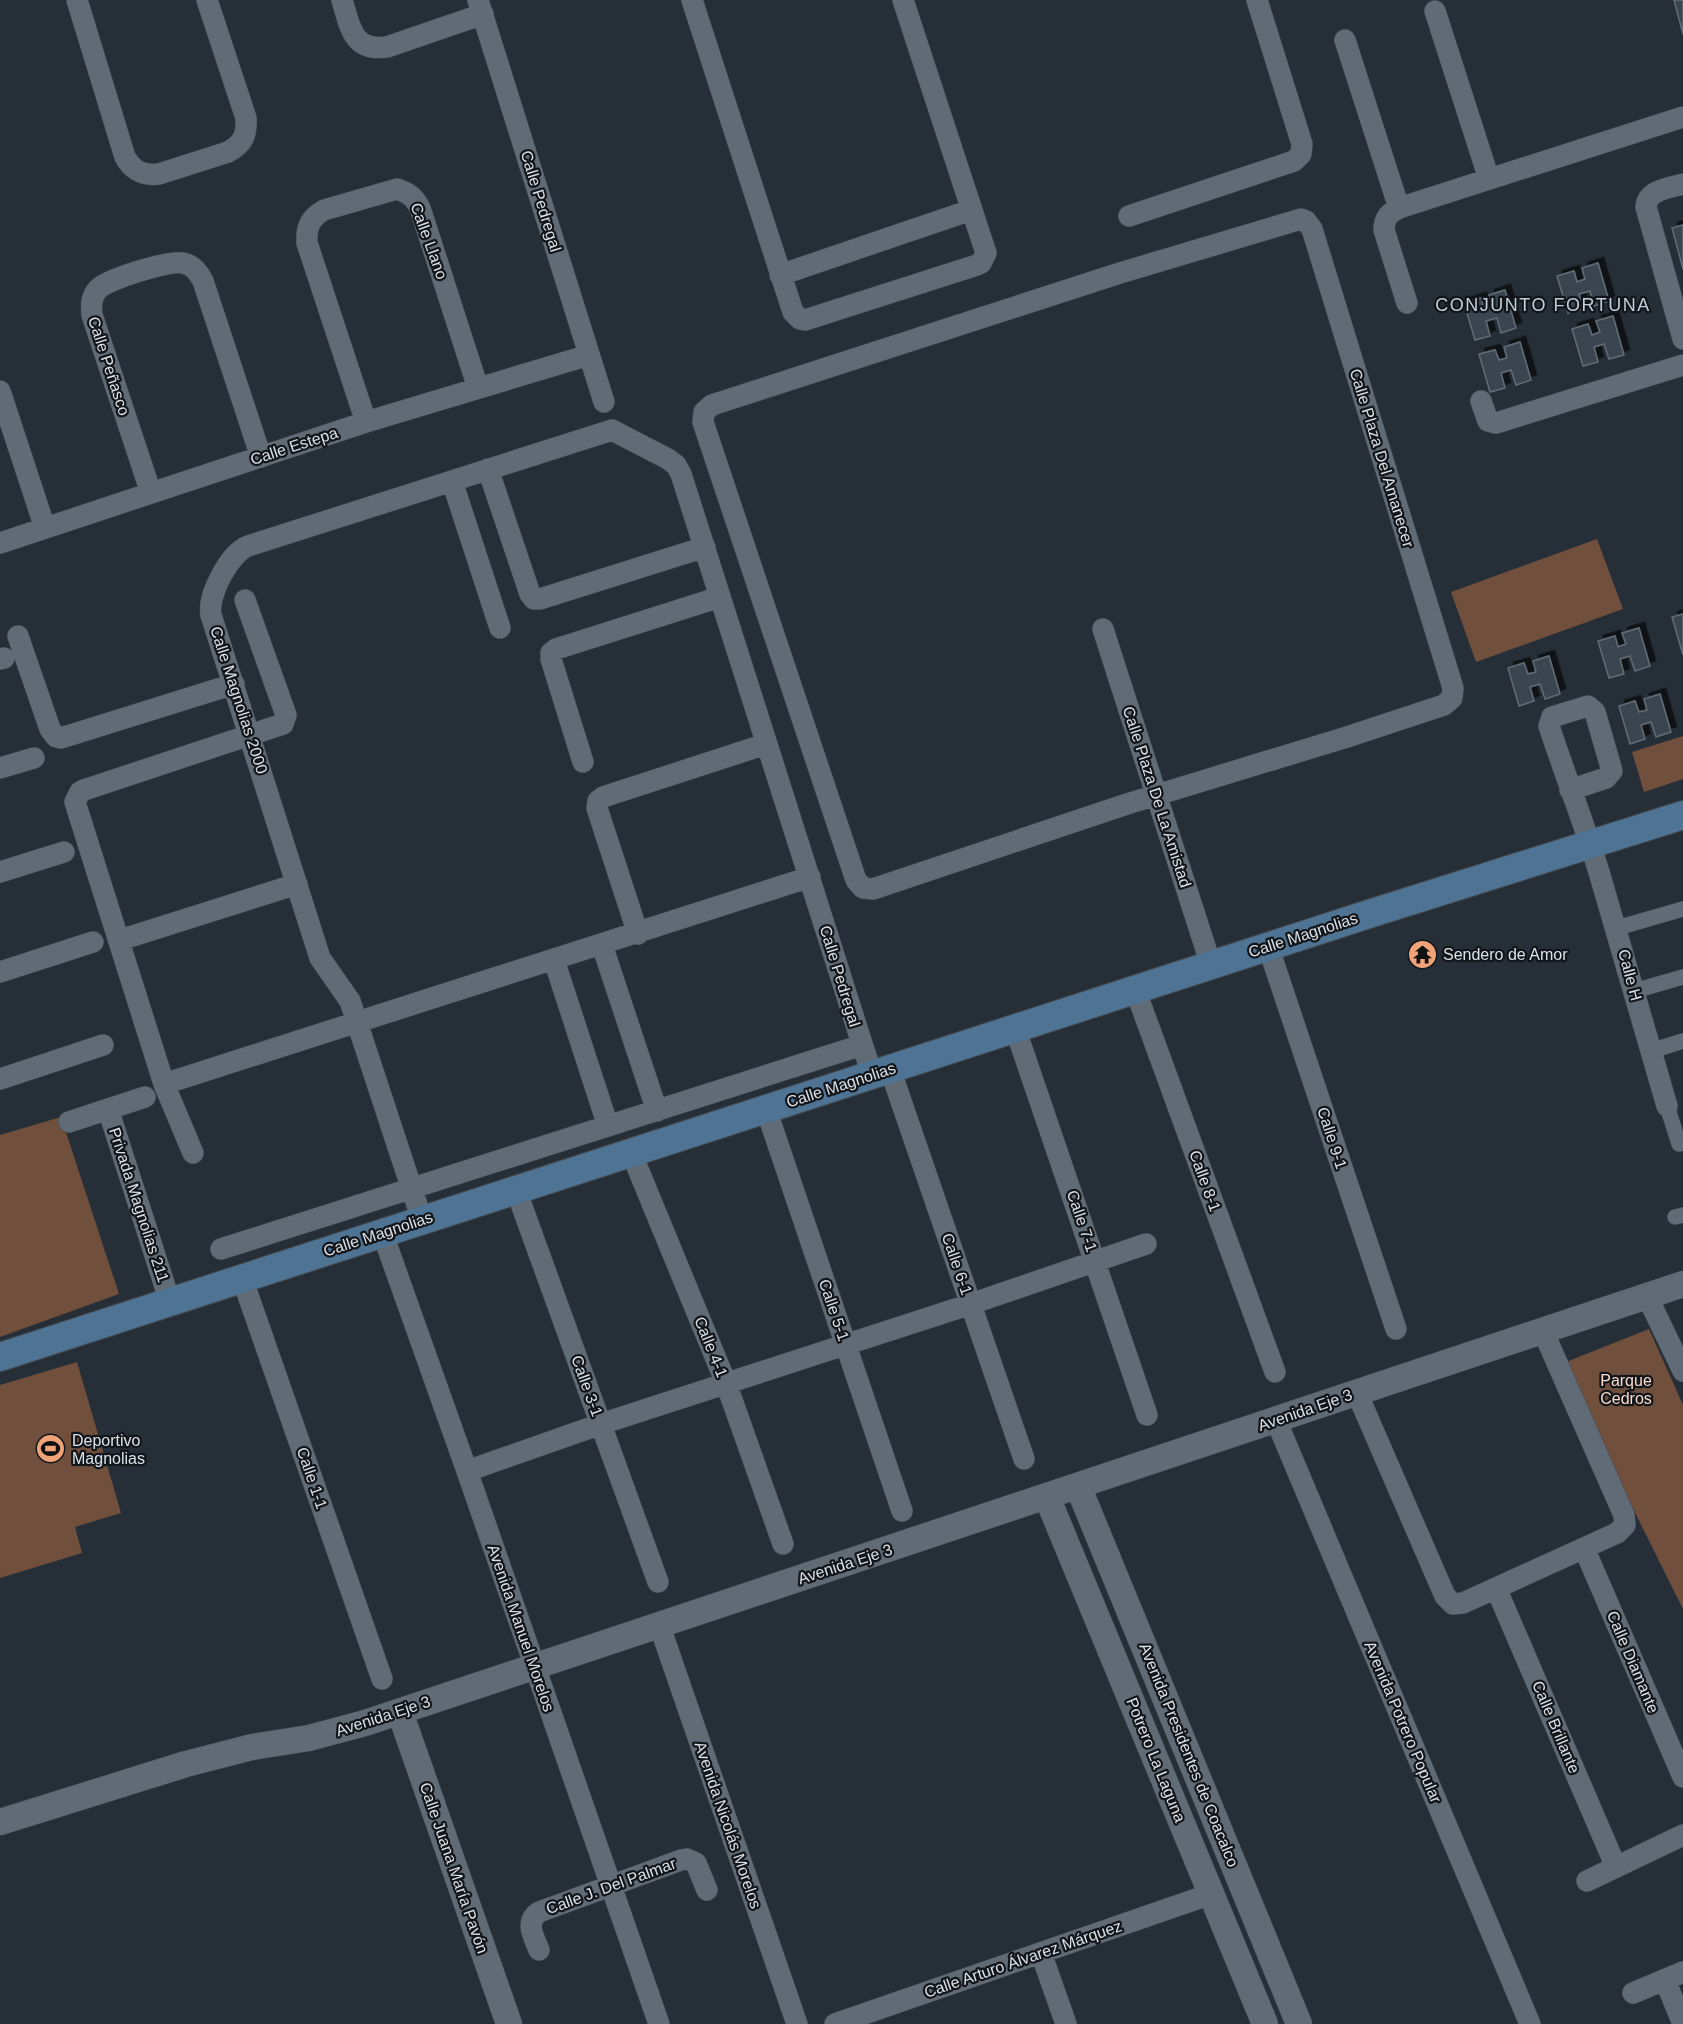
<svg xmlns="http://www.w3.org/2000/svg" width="1683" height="2024" font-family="Helvetica,sans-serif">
<defs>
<filter id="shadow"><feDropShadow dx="5.5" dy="-5.5" stdDeviation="0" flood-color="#0009"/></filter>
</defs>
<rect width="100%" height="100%" fill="#262f38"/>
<path fill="#704f3d" d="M1597 539 1623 609 1476 662 1451 592Z
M1683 736V779L1644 792 1632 752Z
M61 1117 119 1294 0 1337V1135Z
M1649 1329 1683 1405V1609L1561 1364Z
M77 1362 121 1513 75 1527 82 1553 0 1578V1385Z"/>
<path fill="#3b454f" stroke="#616c76" stroke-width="1.5" filter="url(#shadow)" d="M1674 0H1683V34Z
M1683 225V269L1672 228Z
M1598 263 1609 301 1594 306 1590 291 1579 294 1583 309 1568 313 1557 276 1574 271 1577 282 1585 279 1582 268Z
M1505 290 1516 328 1501 333 1497 318 1486 321 1490 336 1475 340 1464 303 1481 298 1484 309 1492 306 1489 295Z
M1613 316 1624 355 1609 359 1604 344 1594 347 1598 362 1583 366 1572 329 1588 324 1592 335 1600 332 1596 321Z
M1520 342 1531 380 1516 385 1511 370 1501 373 1505 388 1490 392 1479 354 1495 350 1499 360 1507 358 1504 347Z
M1683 614V655L1672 617Z
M1639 628 1650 666 1635 671 1630 656 1620 659 1624 674 1609 678 1598 641 1615 636 1618 647 1626 644 1622 633Z
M1549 656 1560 694 1545 699 1540 684 1530 687 1534 701 1519 706 1508 668 1524 663 1528 674 1536 672 1533 661Z
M1660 694 1671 732 1656 737 1651 722 1641 725 1645 739 1630 744 1619 706 1635 701 1639 712 1647 710 1644 699Z"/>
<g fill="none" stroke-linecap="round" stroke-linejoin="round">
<defs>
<path id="pedestrian" d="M1617 928 1683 909
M1634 991 1683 977
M1651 1051 1683 1041
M1667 1106 1679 1144 1683 1143
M1675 1217 1683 1215"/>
<path id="minor" d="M77 0 125 157C133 171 143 176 159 174L228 152C243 144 247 135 246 118L207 0
M342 0C350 26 352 52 387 47L483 14
M478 0 604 402
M692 0 793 312 800 319 805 320 977 265 981 263 986 253 903 0
M1435 11 1489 179
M1345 40 1399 208
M1683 184C1669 188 1647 190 1646 207L1683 339
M1129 216 1294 161 1301 154 1302 144 1257 0
M1301 219 1306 221 1312 229 1453 688 1452 698 1444 705 1347 737 1127 804 873 889 863 888 856 880 703 422 704 412 712 405 1120 273Z
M780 275 971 210
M1407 303 1384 230C1384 218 1389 213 1399 208L1683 117
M0 391 45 528
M1481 401 1488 421 1496 423 1683 365
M366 422 307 243C306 227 310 218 324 210L397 189C409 193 414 197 420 208L478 388
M488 469 530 594 534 599H540L705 547
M452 481 500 628
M151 493 92 315C91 305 91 297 98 289 108 279 169 260 183 263 193 265 198 272 203 281L261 457
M0 543 366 422 589 355
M1103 629 1211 965
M18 636 50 729 56 737 61 738 234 684
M0 659 4 658
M583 762 551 659V653L556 649 720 597
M0 768 34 758
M1570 790 1606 778 1612 771 1595 712 1588 706 1552 717 1549 726C1565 775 1584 823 1599 872L1667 1106
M0 872 64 852
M638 934 597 808 598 801 603 797 766 744
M120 940 297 884
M602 945 657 1111
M1268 946 1396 1329
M554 960 608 1126
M0 972 93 942
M1135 989 1275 1372
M1015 1028 1147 1415
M890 1069 1024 1459
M0 1079 103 1045
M164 1084 810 877
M108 1109 170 1302
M766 1109 902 1511
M69 1122 145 1097
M631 1152 726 1383 783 1544
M193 1153 164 1084 75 802 80 792 84 790 283 724 286 715 245 600
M516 1190 658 1582
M422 1220 350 1001 320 958 211 615C207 595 230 553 248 546L612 430 668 459 676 465 681 474 872 1075
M382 1232 467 1471 659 2024
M221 1249 862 1045
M242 1278 382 1679
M1647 1296 1683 1371
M1357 1393 1445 1596 1453 1604 1463 1603 1617 1533 1625 1525 1624 1515 1543 1331
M1276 1420 1530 2024
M467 1471 601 1424 971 1304 1146 1244
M1584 1548 1683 1777
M1496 1588 1616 1867
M660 1627 797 2024
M1587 1881 1683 1835
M539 1950C534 1937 524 1922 539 1912L681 1860 687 1859 696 1863 707 1890
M1041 1953 1066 2024
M1665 1980 1683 2024
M1633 1993 1683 1972
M835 2024 1211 1894"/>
<path id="tertiary" d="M1078 1486 1299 2024
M1047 1497 1265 2024
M400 1712 509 2024
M0 1822 186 1764 252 1747 309 1738 365 1723 1683 1284"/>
<path id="secondary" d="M0 1357 1372 913 1683 815"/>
</defs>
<use href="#pedestrian" stroke="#434b53" stroke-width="16"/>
<use href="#minor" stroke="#434b53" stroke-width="22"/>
<use href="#tertiary" stroke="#434b53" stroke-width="27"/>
<use href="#secondary" stroke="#434b53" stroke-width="30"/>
<use href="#pedestrian" stroke="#616b75" stroke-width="15"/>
<use href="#minor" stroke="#616b75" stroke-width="21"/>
<use href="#tertiary" stroke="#616b75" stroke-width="26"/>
<use href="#secondary" stroke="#4f7392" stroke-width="28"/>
</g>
<defs>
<symbol id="temple-disc" viewBox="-11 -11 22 22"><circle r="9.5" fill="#f0a378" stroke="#12161b"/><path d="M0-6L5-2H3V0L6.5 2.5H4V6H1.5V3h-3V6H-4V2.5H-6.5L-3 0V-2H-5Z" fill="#111"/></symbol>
<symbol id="stadium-disc" viewBox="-11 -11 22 22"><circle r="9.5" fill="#f0a378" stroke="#12161b"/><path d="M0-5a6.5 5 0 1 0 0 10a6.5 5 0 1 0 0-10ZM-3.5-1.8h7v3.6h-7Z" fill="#111"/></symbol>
</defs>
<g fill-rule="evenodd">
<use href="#temple-disc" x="1406" y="938" width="33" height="33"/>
<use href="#stadium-disc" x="34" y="1432" width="33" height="33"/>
</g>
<g text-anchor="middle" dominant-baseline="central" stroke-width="4.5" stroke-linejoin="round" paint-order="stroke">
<g font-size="16" fill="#dae0e6" stroke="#12161b">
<text transform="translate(541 201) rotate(73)">Calle Pedregal</text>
<text transform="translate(429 241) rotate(70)">Calle Llano</text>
<text transform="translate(109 366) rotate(72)">Calle Peñasco</text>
<text transform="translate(294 446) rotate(-18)">Calle Estepa</text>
<text transform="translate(1382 458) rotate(73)">Calle Plaza Del Amanecer</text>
<text transform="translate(239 700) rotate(72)">Calle Magnolias 2000</text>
<text transform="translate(1157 797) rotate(72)">Calle Plaza De La Amistad</text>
<text transform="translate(1303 935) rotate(-18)">Calle Magnolias</text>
<text transform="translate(1630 975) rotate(75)">Calle H</text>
<text transform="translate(840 976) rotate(73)">Calle Pedregal</text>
<text transform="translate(841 1085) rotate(-18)">Calle Magnolias</text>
<text transform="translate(1332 1138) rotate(72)">Calle 9-1</text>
<text transform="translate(1205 1181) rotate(70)">Calle 8-1</text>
<text transform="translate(139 1205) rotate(72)">Privada Magnolias 211</text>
<text transform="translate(1082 1221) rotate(71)">Calle 7-1</text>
<text transform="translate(378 1234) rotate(-18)">Calle Magnolias</text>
<text transform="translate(957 1264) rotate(71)">Calle 6-1</text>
<text transform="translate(834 1310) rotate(71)">Calle 5-1</text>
<text transform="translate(711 1347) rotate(68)">Calle 4-1</text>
<text transform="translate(587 1386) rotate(70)">Calle 3-1</text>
<text transform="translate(1305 1410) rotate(-19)">Avenida Eje 3</text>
<text transform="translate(312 1478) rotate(71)">Calle 1-1</text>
<text transform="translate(845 1564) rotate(-18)">Avenida Eje 3</text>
<text transform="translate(521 1628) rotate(71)">Avenida Manuel Morelos</text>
<text transform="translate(1633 1662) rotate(67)">Calle Diamante</text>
<text transform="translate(383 1716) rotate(-18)">Avenida Eje 3</text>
<text transform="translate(1403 1722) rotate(67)">Avenida Potrero Popular</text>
<text transform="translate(1556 1727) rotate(67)">Calle Brillante</text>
<text transform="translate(1189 1755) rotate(68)">Avenida Presidentes de Coacalco</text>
<text transform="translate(1156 1760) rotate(68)">Potrero La Laguna</text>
<text transform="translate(728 1825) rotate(71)">Avenida Nicolás Morelos</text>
<text transform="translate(454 1868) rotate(71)">Calle Juana María Pavón</text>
<text transform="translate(611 1886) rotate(-20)">Calle J. Del Palmar</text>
<text transform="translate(1023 1959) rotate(-19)">Calle Arturo Álvarez Márquez</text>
</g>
<g font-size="16" fill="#dae0e6" stroke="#12161b" text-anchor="start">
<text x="1443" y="954">Sendero de Amor</text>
<text x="72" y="1440">Deportivo<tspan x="72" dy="18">Magnolias</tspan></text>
</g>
<g font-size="16" fill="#f9daca" stroke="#12161b">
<text x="1626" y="1380">Parque<tspan x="1626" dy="18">Cedros</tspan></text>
</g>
<g font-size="18" letter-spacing="1.5" fill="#c1cdd9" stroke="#12161b">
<text x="1543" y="305">CONJUNTO FORTUNA</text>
</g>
</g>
</svg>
